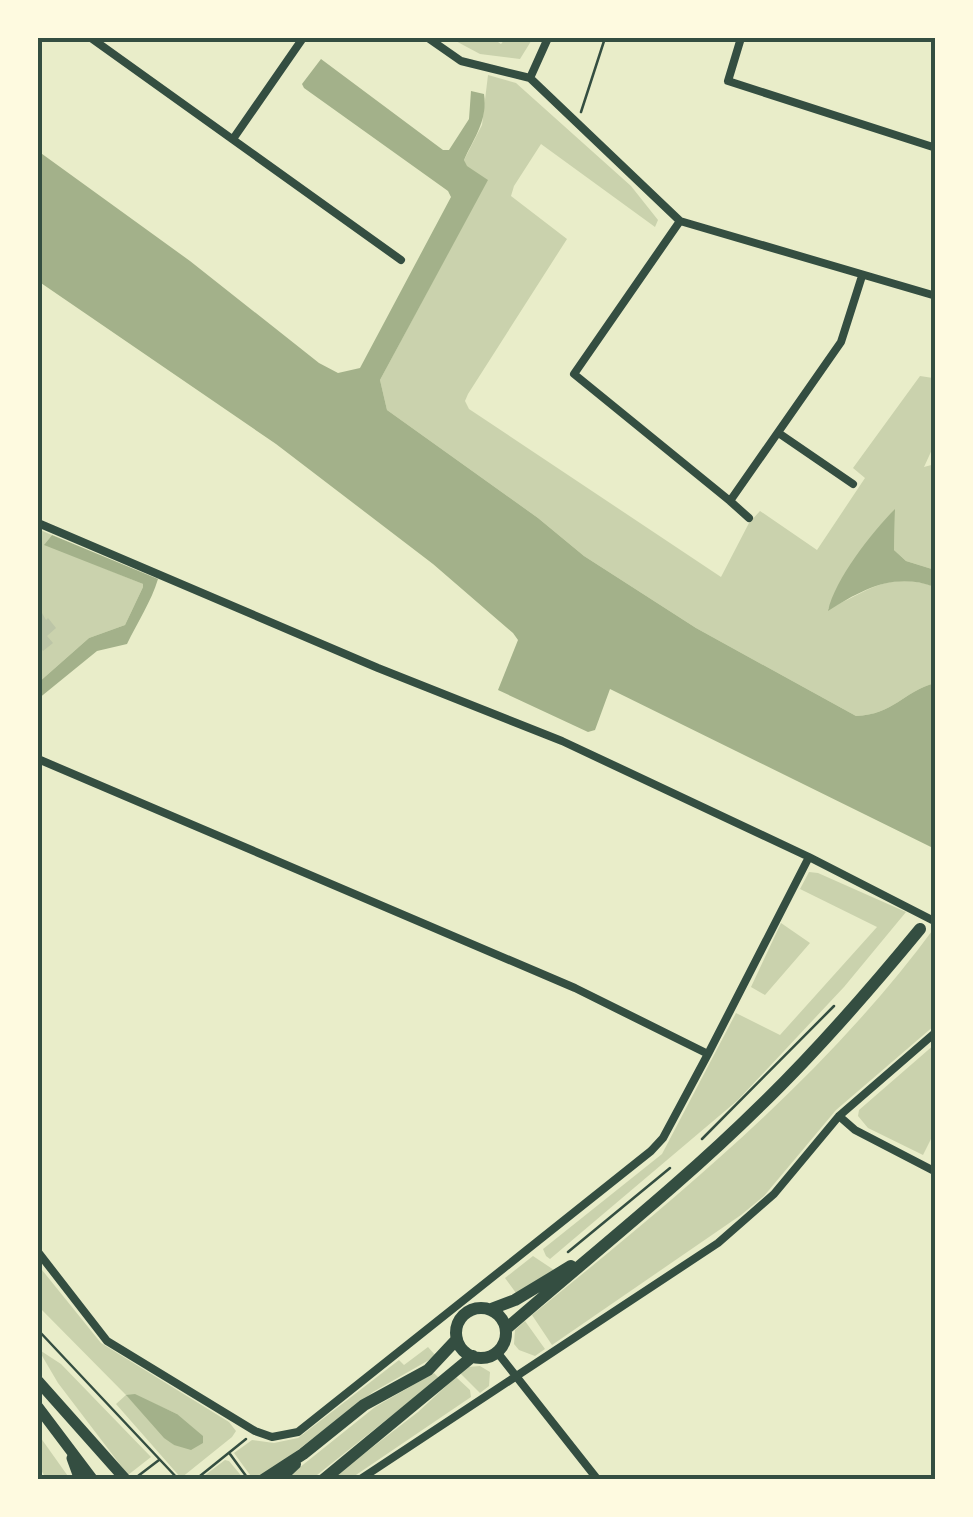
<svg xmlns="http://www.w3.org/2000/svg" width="973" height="1517" font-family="Jost,sans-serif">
<rect width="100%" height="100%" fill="#e9edc9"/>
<path fill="#cad2ad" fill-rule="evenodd" d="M450 38H492L501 44 506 38H533L520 59 480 54Z
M488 75 516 83 631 186 658 220 655 227 541 144 514 186 511 196 567 239 468 394 465 401 469 409 721 577 749 523 760 511 817 550 865 478 853 468 920 376 933 378 935 373V443L924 467 935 464V570L906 561 894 550 895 511 828 609C868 592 888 570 935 587V683C904 691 893 715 856 716L696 628 584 556 538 518 387 410 380 380 487 180 466 166 464 160 482 125Z
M38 529 52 535 45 544 143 584V587L125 625 89 638 38 683Z
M809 872 818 873 906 912 844 987 738 1100 550 1259 546 1256 543 1249 662 1154 736 1013 780 1035 877 927 800 889Z
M781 923 810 943 765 995 751 987Z
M935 927V1025L836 1110 764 1196 741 1215 552 1345 532 1315C676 1198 824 1078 935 927Z
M935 1044V1131L923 1155 868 1128 858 1116 859 1110Z
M533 1256 554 1270 516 1293 505 1278Z
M38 1265 101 1343 229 1422 236 1431 232 1437 181 1478 116 1404 126 1395 38 1306ZM135 1395 177 1414 174 1445 127 1396Z
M525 1321 545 1349 535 1356 519 1350 514 1344 515 1330Z
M428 1347 436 1356 373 1392 260 1479H253L234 1453 252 1440 274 1443 298 1438 399 1360 404 1365Z
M38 1349 61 1364 151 1457 128 1475 58 1383Z
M468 1367 480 1366 490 1372 489 1386 480 1393 460 1373Z
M434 1373 439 1378 312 1479H292L289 1476 375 1407Z
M456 1377 470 1390 471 1397 350 1479 330 1480 418 1412Z
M38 1434 70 1479H46L38 1464Z
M225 1460 229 1461 244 1479H200Z"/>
<path fill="#a3b18a" d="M321 59 443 150H449L469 119 471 91 484 94C488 120 474 138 464 160L467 166 488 180 380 380 387 410 538 518 584 556 696 628 856 716C893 715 904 691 935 683V849L610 689 595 730 588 732 498 690 518 640 513 633 433 564 276 444 38 281V151L190 261 319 363 338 373 360 368 451 197 448 191 304 88 302 84Z
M895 509 894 550 906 561 935 570V587C894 572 863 589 828 611 835 579 872 532 895 509Z
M52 535 158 579C151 602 138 621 127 644L97 651 38 699V683L89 638 125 625 143 587V584L44 545Z
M135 1394 177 1414 203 1436V1443L191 1450 174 1445 164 1438 126 1395Z"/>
<path fill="#bcc5a7" d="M38 606 46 620 48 618 56 628 47 636 53 643 43 651 38 645Z"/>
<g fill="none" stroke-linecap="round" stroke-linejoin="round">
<path stroke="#344e41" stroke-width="2.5" d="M581 112 605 38
M702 1139 834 1006
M568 1252 670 1168
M38 1330 179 1480
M230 1454 249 1480
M38 1469 43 1480
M138 1476 159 1460
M195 1480 246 1439"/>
<path stroke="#344e41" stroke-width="8" d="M91 38 401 260
M428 38 461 61 530 78 680 221 936 296
M741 38 728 81 936 148
M530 78 548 38
M233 139 303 38
M680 221 574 374 730 501 841 342 862 276
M780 434 853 484
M730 501 749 518
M38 523 378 668 562 741 809 857 936 922
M38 759 575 988 708 1054
M839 1116 855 1130 936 1172
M38 1252 107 1341 255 1431 272 1437 298 1432 651 1151 663 1138 708 1054 809 857
M497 1352 598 1480
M359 1480 718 1243 774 1194 839 1116 936 1032"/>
<path stroke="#344e41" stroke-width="11" d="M38 1381 126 1480
M38 1407 93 1480
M72 1458 80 1480"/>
<path stroke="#344e41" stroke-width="12" d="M456 1333a25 25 0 1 1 50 0a25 25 0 1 1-50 0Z
M491 1309 515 1300 571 1266
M506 1329C591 1255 680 1185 760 1106 817 1051 869 991 920 929
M263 1480 303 1454 364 1405 428 1370 457 1339
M278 1480 295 1464
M323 1480 473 1356"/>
</g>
<rect width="973" height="1517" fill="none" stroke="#fefae0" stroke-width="80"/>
<rect x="40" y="40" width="893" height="1437" fill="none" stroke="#344e41" stroke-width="4"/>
</svg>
